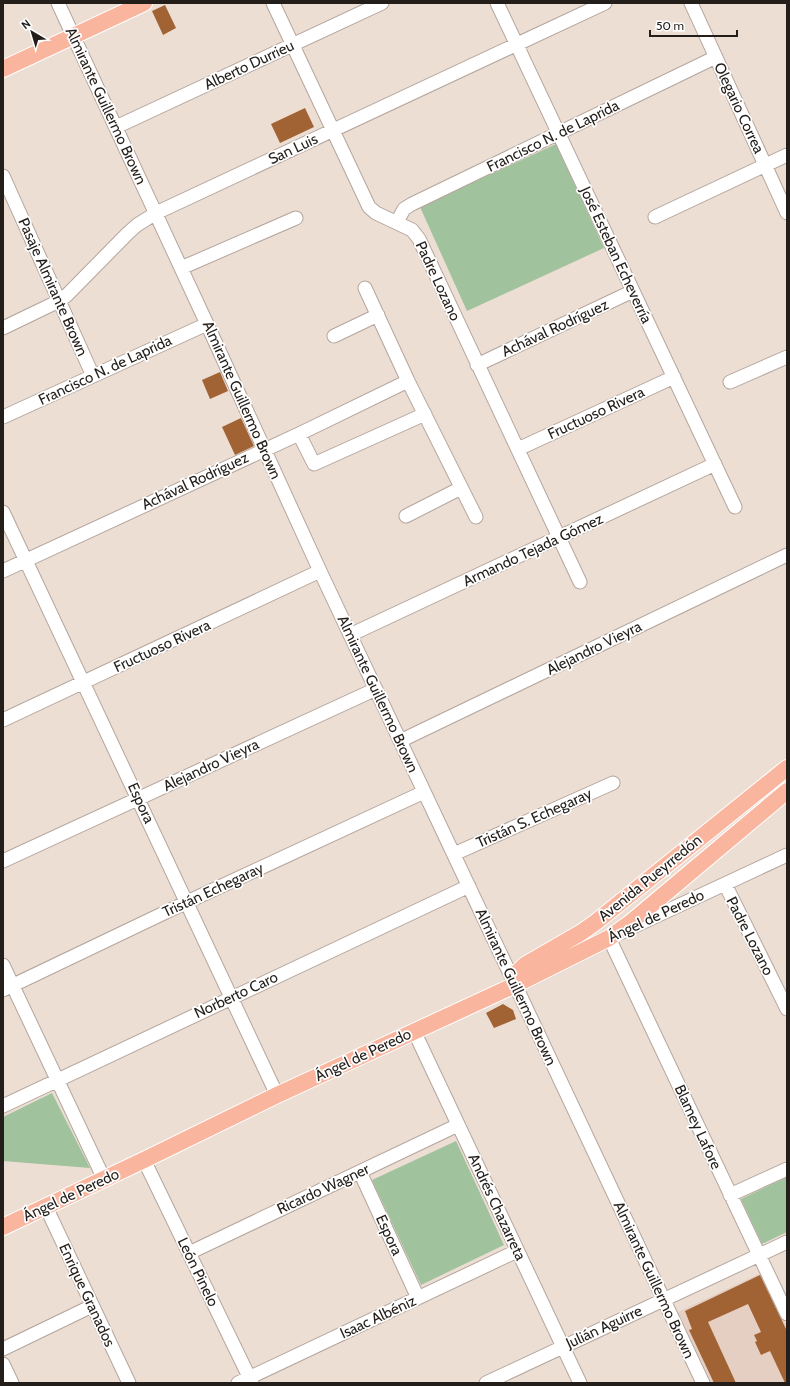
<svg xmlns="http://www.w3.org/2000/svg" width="790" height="1386" font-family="Cabin,sans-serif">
<rect width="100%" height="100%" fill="#edded4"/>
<path fill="#e5cfc3" d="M761 1273 787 1327V1383H712L678 1312Z"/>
<path fill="#a0c29d" d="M556 144 604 248 467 311 420 207Z
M52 1093 90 1168 3 1161V1117Z
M456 1141 504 1245 421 1285 372 1180Z
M787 1177V1232L762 1244 741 1199Z"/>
<path fill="#a16334" d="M165 5 176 28 163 35 152 11Z
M305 108 314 127 280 143 271 124Z
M220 372 228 391 210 399 202 380Z
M241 418 254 446 235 455 222 427Z
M503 1004 513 1010 516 1019 494 1028 486 1013Z
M760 1275 787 1331V1383H785L770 1351 761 1355 755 1342 757 1341 754 1335 761 1332 748 1304 708 1322 736 1383H714L689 1330 692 1329 685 1311Z"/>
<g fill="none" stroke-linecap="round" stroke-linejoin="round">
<defs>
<path id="minor" d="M58 3 207 324 320 571 703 1383
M273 3 369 207 376 213 412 230 419 239 580 582
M497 3 735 507
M691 3 787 213
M116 127 382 3
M3 176 93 376
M655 217 787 155
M397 222 404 209 412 204 716 57
M181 268 296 218
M365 288 408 381 476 517
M3 328 59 301 67 295 128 233 137 225 156 213 605 3
M334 336 378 315
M477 365 633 291
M730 382 787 357
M3 417 207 324
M299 434 314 464 425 414
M518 449 674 377
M3 512 277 1095
M406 516 461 488
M3 571 299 434 408 381
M350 635 715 464
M3 720 320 571
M400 741 787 555
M454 854 613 783
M787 855 609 938 787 1314
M3 861 376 689
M725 884 787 1009
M3 965 104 1179
M3 990 187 902 424 792
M414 1031 580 1383
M3 1106 469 886
M144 1160 252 1383
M360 1172 418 1298
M730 1195 787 1169
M46 1207 129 1383
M189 1253 458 1125
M3 1349 92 1306
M3 1364 12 1383
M238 1383 517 1251
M486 1383 787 1242"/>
<path id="major" d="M3 69 144 3
M515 985 518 972 525 965 582 932 596 922 787 768
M3 1227 144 1160 277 1095 515 985 609 938 630 923 787 791"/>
</defs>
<use href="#minor" stroke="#b4a59c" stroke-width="15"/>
<use href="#major" stroke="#fff" stroke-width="18"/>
<use href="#minor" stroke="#fff" stroke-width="13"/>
<use href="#major" stroke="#fab59e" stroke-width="16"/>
</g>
<g text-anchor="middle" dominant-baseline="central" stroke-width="3.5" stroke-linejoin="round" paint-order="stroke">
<g font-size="15" fill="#231e1a" stroke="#fff">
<text transform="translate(249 65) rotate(-25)">Alberto Durrieu</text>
<text transform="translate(106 106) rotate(65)">Almirante Guillermo Brown</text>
<text transform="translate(739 108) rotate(65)">Olegario Correa</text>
<text transform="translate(553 136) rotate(-26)">Francisco N. de Laprida</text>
<text transform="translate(293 149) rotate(-25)">San Luis</text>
<text transform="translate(616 255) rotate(65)">José Esteban Echeverría</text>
<text transform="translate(438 281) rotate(65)">Padre Lozano</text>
<text transform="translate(53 287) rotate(66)">Pasaje Almirante Brown</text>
<text transform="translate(555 328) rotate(-25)">Achával Rodríguez</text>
<text transform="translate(105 370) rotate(-25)">Francisco N. de Laprida</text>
<text transform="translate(242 400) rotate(66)">Almirante Guillermo Brown</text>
<text transform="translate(596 413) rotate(-25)">Fructuoso Rivera</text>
<text transform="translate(195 481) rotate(-25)">Achával Rodríguez</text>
<text transform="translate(533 550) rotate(-25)">Armando Tejada Gómez</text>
<text transform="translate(162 646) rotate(-25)">Fructuoso Rivera</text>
<text transform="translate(594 648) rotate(-26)">Alejandro Vieyra</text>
<text transform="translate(378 694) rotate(65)">Almirante Guillermo Brown</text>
<text transform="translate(211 765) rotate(-25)">Alejandro Vieyra</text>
<text transform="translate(141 803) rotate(65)">Espora</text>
<text transform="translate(534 818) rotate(-24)">Tristán S. Echegaray</text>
<text transform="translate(650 878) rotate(-39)">Avenida Pueyrredón</text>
<text transform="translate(213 890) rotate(-25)">Tristán Echegaray</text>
<text transform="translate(656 916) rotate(-25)">Ángel de Peredo</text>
<text transform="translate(750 936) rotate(63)">Padre Lozano</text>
<text transform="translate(516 987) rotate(65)">Almirante Guillermo Brown</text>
<text transform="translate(236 995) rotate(-25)">Norberto Caro</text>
<text transform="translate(363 1055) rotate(-25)">Ángel de Peredo</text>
<text transform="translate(698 1127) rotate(65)">Blamey Lafore</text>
<text transform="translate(323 1189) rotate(-25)">Ricardo Wagner</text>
<text transform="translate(71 1195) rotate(-25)">Ángel de Peredo</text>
<text transform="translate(497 1207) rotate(65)">Andrés Chazarreta</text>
<text transform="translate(389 1235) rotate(65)">Espora</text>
<text transform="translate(198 1272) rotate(64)">León Pinelo</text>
<text transform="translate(654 1280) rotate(65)">Almirante Guillermo Brown</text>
<text transform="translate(87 1295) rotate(65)">Enrique Granados</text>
<text transform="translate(378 1317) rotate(-25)">Isaac Albéniz</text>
<text transform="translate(604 1327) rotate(-25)">Julián Aguirre</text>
</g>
</g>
<rect width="790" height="1386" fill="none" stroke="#231e1a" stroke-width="8"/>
<g transform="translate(32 32) rotate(322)" stroke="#ffffff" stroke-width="3" paint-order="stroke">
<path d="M0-3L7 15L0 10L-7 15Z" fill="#231e1a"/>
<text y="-6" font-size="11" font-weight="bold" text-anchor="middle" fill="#231e1a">N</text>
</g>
<path d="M650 30v6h87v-6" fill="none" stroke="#231e1a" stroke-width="2"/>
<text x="656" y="30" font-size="12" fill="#231e1a" stroke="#ffffff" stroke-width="3" paint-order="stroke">50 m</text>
</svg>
